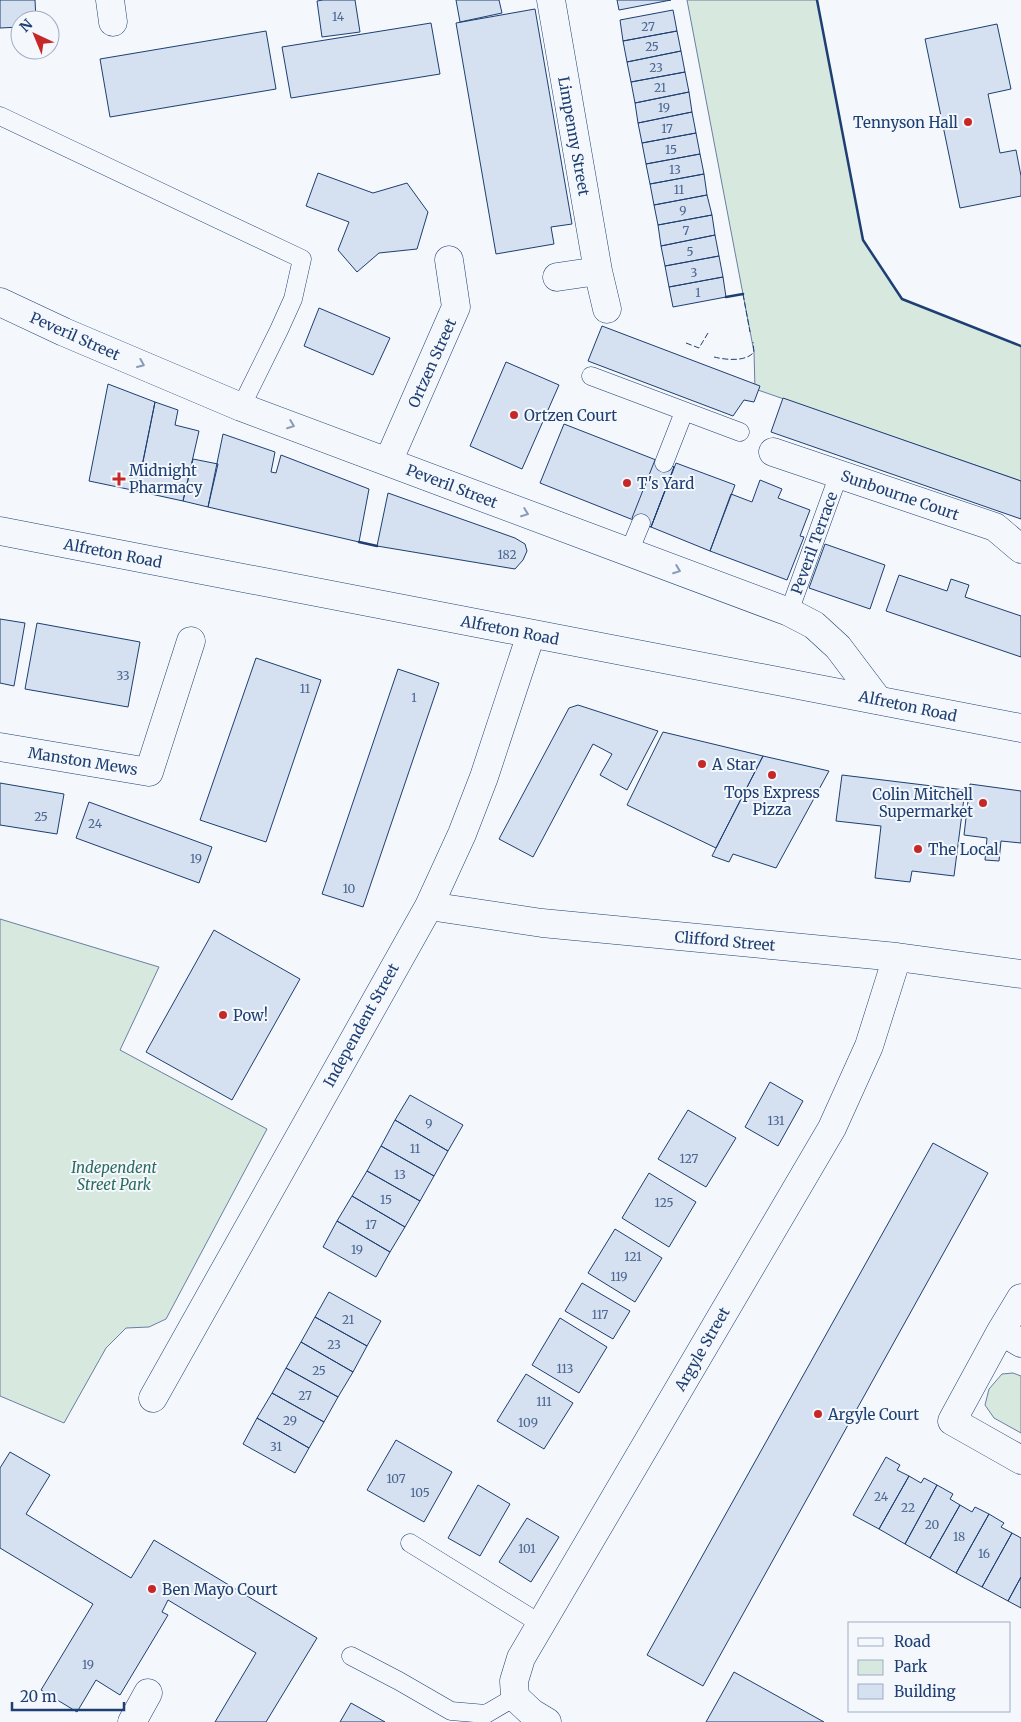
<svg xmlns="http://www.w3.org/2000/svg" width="1021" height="1722" font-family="Merriweather,serif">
<rect width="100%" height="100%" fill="#f4f7fb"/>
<path fill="#d7e8df" stroke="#687fa3" d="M687 0H817L863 240 902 299 1021 346V481L755 389 754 352Z
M0 919 159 967 120 1050 267 1129 166 1319 149 1327 126 1328 106 1348 64 1423 0 1396Z
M1013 1373 1021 1376V1433L994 1418 985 1405 989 1389 1002 1374Z"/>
<path fill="#d5e0f0" stroke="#1d3f73" d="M0 0H35L36 20H20V27L0 28Z
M323 0H355L360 32 322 37 317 1Z
M456 0H499L502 13 460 22Z
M617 0H671L619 10Z
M535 9 572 224 551 227 554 244 496 254 456 23Z
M673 10 677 31 623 41 620 20Z
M431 23 440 74 291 98 282 47Z
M997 24 1011 89 988 94 1000 153 1016 150 1021 176V196L960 208 925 39Z
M266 31 276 89 110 117 100 59Z
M677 31 681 51 627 62 623 41Z
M681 51 685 72 631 82 627 62Z
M685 72 689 92 635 103 631 82Z
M689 92 692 112 638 123 635 103Z
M692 112 696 133 642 143 638 123Z
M696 133 700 154 646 164 642 143Z
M700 154 704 174 650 184 646 164Z
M318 173 373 193 407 183 428 212 417 249 379 253 357 272 338 250 349 222 306 206Z
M704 174 707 195 654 205 650 184Z
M707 195 712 215 658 225 654 205Z
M712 215 715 235 661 246 658 225Z
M715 235 719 256 665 266 661 246Z
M719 256 723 277 669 287 665 266Z
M723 277 726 297 673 307 669 287Z
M319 308 390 338 373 375 304 346Z
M602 326 760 386 754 402 744 400 733 416 588 361Z
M506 362 559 385 522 469 470 446Z
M108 384 155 402 137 491 89 481Z
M783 398 1021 481V519L771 432Z
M155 402 178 410 175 425 199 431 183 501 137 491Z
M564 424 674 467 651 527 540 483Z
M223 434 275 452 271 472 276 473 281 455 369 489 359 542 208 507Z
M193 459 218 464 208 507 183 501Z
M655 460 674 467 651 527 632 518Z
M676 463 735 485 710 551 651 527Z
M760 480 782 489 778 498 810 510 800 536 804 537 787 580 710 551 731 494 752 502Z
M388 493 515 538 525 544 527 551 523 560 515 569 377 546Z
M825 544 885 565 870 609 809 588Z
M899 575 947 591 951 579 969 585 965 597 1021 616V657L886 611Z
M0 619 25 623 14 686 0 683Z
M37 623 140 642 128 707 25 689Z
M256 658 321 680 266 842 200 820Z
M398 669 439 683 363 907 322 894Z
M578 705 658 731 627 790 600 775 612 754 593 744 533 857 499 839 569 708Z
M663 732 763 756 716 848 627 805Z
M763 756 829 771 776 868 733 854 729 862 712 856Z
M842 775 965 790 954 876 912 871 910 882 875 878 881 826 836 821Z
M0 783 64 794 57 834 0 825Z
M970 784 1021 791V843L1001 841 999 861 985 860 987 838 964 835Z
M89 802 212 847 199 883 76 838Z
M214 930 300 979 232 1100 146 1052Z
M770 1082 803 1101 778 1146 745 1127Z
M410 1095 463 1125 448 1151 395 1120Z
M688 1110 736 1138 706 1187 658 1159Z
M395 1120 448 1151 434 1176 381 1146Z
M933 1143 988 1173 703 1686 647 1655Z
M381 1146 434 1176 420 1201 367 1171Z
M367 1171 420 1201 405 1227 352 1196Z
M649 1173 696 1202 669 1247 622 1218Z
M352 1196 405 1227 390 1252 337 1221Z
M337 1221 390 1252 376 1277 323 1247Z
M615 1229 662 1258 635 1302 588 1273Z
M582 1283 630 1311 613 1339 565 1311Z
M329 1292 381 1321 367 1346 315 1317Z
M315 1317 367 1346 353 1372 301 1342Z
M560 1318 607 1347 579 1393 532 1365Z
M301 1342 353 1372 338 1397 286 1368Z
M286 1368 338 1397 324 1422 272 1393Z
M526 1374 573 1403 544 1449 497 1421Z
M272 1393 324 1422 309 1448 257 1418Z
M257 1418 309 1448 295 1473 243 1444Z
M396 1440 452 1472 424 1522 367 1490Z
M10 1452 50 1475 26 1514 131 1578 154 1540 317 1638 266 1722H215L256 1653 168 1600 162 1612 168 1615 120 1695 96 1680 77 1712 41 1690 93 1604 0 1548V1468Z
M886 1457 900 1465 897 1470 909 1476 879 1529 853 1515Z
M909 1476 921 1483 924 1478 937 1485 905 1544 879 1529Z
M478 1485 510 1504 480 1556 448 1538Z
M937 1485 953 1494 950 1499 960 1505 930 1558 905 1544Z
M960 1505 972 1512 975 1507 989 1514 956 1573 930 1558Z
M989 1514 1004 1523 1001 1527 1012 1533 982 1587 956 1573Z
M527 1518 559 1537 531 1582 499 1562Z
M1012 1533 1021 1538V1577L1008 1601 982 1587Z
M1021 1577V1608L1008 1601Z
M734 1672 824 1722H706Z
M351 1703 385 1722H340Z"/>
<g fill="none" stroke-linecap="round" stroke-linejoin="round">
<defs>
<path id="service" d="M0 116 302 259 293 299 279 330 241 407
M591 376 740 432
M664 463 684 412
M629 552 641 523
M789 612 839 474
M410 1543 541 1624
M351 1656 399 1681 451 1711 486 1714 515 1697"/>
<path id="minor" d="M110 0 113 22
M551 0 598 271 607 309
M557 277 598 271
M0 302 64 332 241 407 789 612 814 625 838 647 878 700
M773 452 995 527 1021 549
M388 462 456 307 449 260
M0 747 149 772 191 641
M429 906 542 923 897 957 1021 974
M1021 1298 1001 1331 952 1421 1021 1460
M1001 1331 1021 1343
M153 1398 429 906 462 834 484 777 531 634
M132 1722 148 1693
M547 1722 532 1713 515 1697 514 1681 521 1658 832 1128 869 1046 897 957"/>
<path id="primary" d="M0 531 1021 728"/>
</defs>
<use href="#service" stroke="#1d3f73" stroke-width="19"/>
<use href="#minor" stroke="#1d3f73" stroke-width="29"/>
<use href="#primary" stroke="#1d3f73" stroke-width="29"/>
<use href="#service" stroke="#f4f7fb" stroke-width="18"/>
<use href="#minor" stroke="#f4f7fb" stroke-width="28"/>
<use href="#primary" stroke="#f4f7fb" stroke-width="28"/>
<path stroke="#1d3f73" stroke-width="1" stroke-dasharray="6 2.5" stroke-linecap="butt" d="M743 294 750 332
M686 343 699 348 708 333
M714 357C726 360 746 362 754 352L753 342"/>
<path stroke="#1d3f73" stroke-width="2.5" d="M817 0 863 240 902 299 1021 346
M726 297 743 294
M359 542 377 546"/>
</g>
<defs><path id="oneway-chevron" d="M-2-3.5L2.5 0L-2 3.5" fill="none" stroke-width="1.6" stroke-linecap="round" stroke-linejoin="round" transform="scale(1.25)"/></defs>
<g stroke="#889bb7">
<use href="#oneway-chevron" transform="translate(141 364) rotate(23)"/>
<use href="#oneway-chevron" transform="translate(291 425) rotate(21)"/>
<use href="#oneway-chevron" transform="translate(525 513) rotate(21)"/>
<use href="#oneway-chevron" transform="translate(677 570) rotate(21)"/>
</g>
<g fill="#c62828" stroke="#f4f7fb" stroke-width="2">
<circle cx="968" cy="122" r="5"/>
<circle cx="514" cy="415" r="5"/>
<path d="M116.5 471.5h5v5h5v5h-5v5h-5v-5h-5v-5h5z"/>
<circle cx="627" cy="483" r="5"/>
<circle cx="702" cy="764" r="5"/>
<circle cx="772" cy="775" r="5"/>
<circle cx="983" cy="803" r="5"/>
<circle cx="918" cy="849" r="5"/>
<circle cx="223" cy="1015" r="5"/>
<circle cx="818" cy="1414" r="5"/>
<circle cx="152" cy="1589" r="5"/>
</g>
<g text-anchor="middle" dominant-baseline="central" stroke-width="4" stroke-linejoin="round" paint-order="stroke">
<g font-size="12" fill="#4b6792">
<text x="338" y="16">14</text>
<text x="648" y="26">27</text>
<text x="652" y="46">25</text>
<text x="656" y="67">23</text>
<text x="660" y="87">21</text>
<text x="664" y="107">19</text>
<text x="667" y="128">17</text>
<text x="671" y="149">15</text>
<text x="675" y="169">13</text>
<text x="679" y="189">11</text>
<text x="683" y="210">9</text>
<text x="686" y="230">7</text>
<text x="690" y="251">5</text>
<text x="694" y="272">3</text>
<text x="698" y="292">1</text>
<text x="507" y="554">182</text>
<text x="123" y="675">33</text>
<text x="305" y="688">11</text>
<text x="414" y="697">1</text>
<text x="41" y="816">25</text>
<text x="95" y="823">24</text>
<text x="196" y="858">19</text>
<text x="349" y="888">10</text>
<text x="776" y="1120">131</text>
<text x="429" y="1123">9</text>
<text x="415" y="1148">11</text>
<text x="689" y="1158">127</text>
<text x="400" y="1174">13</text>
<text x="386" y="1199">15</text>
<text x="664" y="1202">125</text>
<text x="371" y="1224">17</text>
<text x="357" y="1249">19</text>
<text x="633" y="1256">121</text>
<text x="619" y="1276">119</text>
<text x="600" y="1314">117</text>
<text x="348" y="1319">21</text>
<text x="334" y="1344">23</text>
<text x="565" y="1368">113</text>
<text x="319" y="1370">25</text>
<text x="305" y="1395">27</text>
<text x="544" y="1401">111</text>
<text x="290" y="1420">29</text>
<text x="528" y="1422">109</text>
<text x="276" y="1446">31</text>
<text x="396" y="1478">107</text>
<text x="420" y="1492">105</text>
<text x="881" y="1496">24</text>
<text x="908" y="1507">22</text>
<text x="932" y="1524">20</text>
<text x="959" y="1536">18</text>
<text x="527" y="1548">101</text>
<text x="984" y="1553">16</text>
<text x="88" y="1664">19</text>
</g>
<g font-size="15" fill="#1d3f73" stroke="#f4f7fb" text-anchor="start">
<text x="958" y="122" text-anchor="end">Tennyson Hall</text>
<text x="524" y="415">Ortzen Court</text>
<text x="129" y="470">Midnight<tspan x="129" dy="17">Pharmacy</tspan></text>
<text x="637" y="483">T's Yard</text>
<text x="712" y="764">A Star</text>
<text x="772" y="792" text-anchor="middle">Tops Express<tspan x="772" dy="17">Pizza</tspan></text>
<text x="973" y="794" text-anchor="end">Colin Mitchell<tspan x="973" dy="17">Supermarket</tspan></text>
<text x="928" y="849">The Local</text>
<text x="233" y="1015">Pow!</text>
<text x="828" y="1414">Argyle Court</text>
<text x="162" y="1589">Ben Mayo Court</text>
</g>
<g font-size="15" fill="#1d3f73" stroke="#f4f7fb">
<text transform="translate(574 136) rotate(80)">Limpenny Street</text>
<text transform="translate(75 336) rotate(24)">Peveril Street</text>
<text transform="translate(432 363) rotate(-66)">Ortzen Street</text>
<text transform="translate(452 486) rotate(21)">Peveril Street</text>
<text transform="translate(900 495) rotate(19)">Sunbourne Court</text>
<text transform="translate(814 543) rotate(-70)">Peveril Terrace</text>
<text transform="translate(113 553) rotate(11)">Alfreton Road</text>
<text transform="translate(510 630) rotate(11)">Alfreton Road</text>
<text transform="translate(908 706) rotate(12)">Alfreton Road</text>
<text transform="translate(83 761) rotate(9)">Manston Mews</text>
<text transform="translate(725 941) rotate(5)">Clifford Street</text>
<text transform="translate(361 1025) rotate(-61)">Independent Street</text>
<text transform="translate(702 1349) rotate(-60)">Argyle Street</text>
</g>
<g font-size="15" font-style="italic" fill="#2c6c60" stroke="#f4f7fb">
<text x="114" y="1167">Independent<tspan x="114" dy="17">Street Park</tspan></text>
</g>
</g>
<rect x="848" y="1622" width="162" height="90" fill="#f4f7fb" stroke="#9eadc5"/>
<rect x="858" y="1638" width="25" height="8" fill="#f4f7fb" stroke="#9eadc5"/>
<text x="894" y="1647" font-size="15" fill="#1d3f73">Road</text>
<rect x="858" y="1660" width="25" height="15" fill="#d7e8df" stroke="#9eadc5"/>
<text x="894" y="1672" font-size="15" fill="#1d3f73">Park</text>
<rect x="858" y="1684" width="25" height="15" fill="#d5e0f0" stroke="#9eadc5"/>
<text x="894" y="1697" font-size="15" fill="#1d3f73">Building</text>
<g transform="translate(35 35) rotate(316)"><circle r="24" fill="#f4f7fb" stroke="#9eadc5"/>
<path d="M0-4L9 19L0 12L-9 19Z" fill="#c62828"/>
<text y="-8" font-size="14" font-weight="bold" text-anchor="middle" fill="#1d3f73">N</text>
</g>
<path d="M12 1702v8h112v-8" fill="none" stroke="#1d3f73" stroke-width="2.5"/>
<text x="20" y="1702" font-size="15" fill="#1d3f73" stroke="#f4f7fb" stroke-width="4" paint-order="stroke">20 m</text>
</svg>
